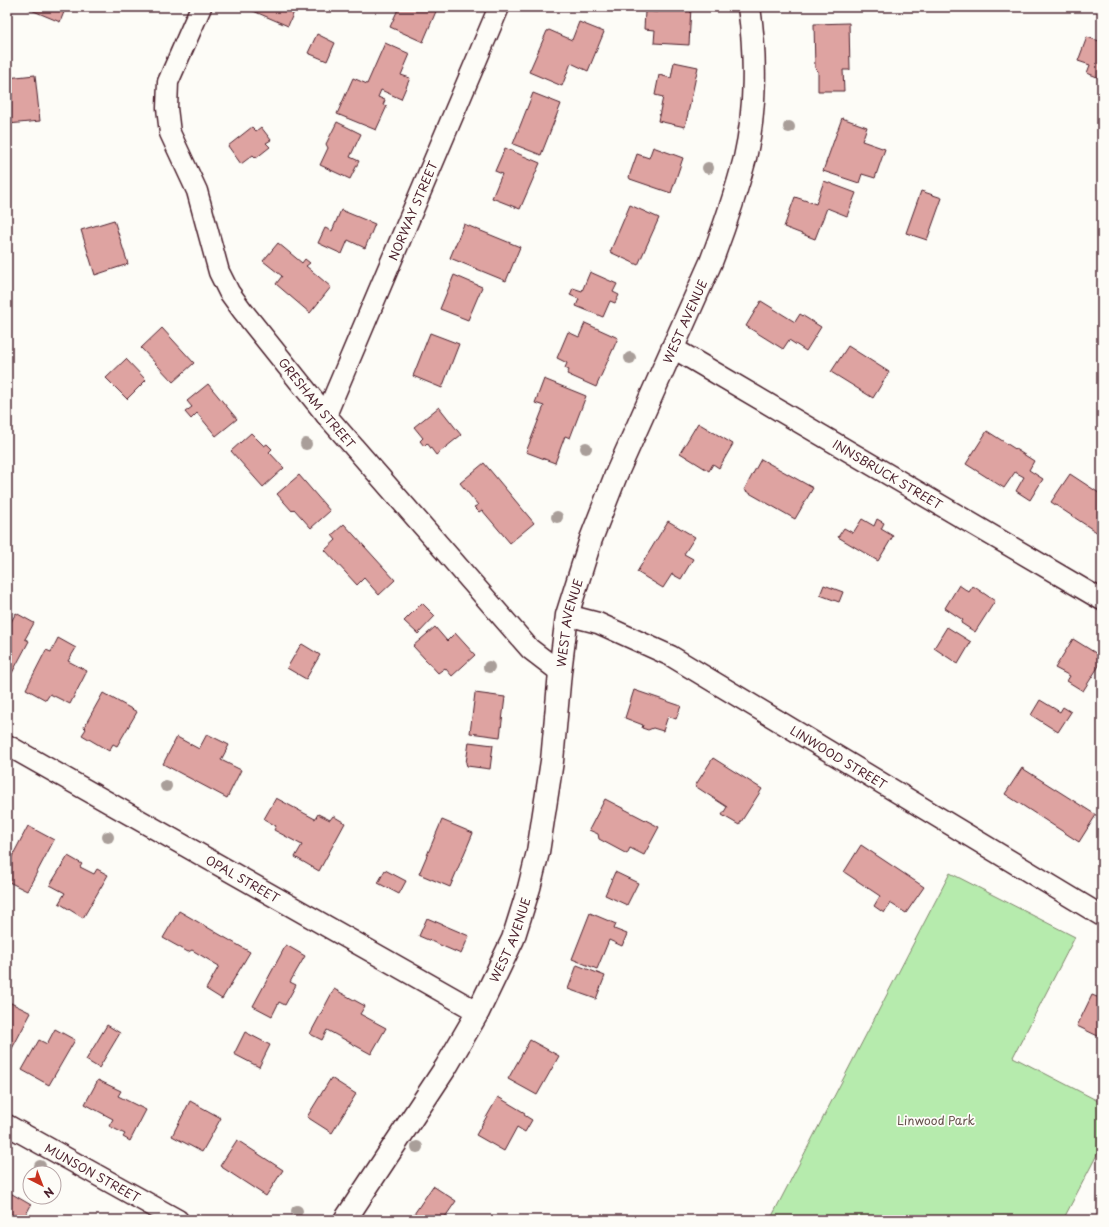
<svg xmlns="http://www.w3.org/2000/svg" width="1109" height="1227" font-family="'Playpen Sans',sans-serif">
<rect width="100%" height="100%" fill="#fdfcf7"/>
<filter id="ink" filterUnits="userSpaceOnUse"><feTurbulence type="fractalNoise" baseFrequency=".025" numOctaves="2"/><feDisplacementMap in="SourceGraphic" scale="8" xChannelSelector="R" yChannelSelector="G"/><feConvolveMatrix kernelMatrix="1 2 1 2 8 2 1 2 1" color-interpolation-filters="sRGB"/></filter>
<g filter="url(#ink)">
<path fill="#b6ebad" stroke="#80856c" d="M950 873 1075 937 1013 1057 1102 1103V1145L1063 1220H770Z"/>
<path fill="#dea3a1" stroke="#4a1f2b" d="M24 7H66L60 22Z
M244 7H296L288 26Z
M399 7H433L437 9 423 42 390 27Z
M657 7H691L689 45 654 43 655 30 644 29 645 11 657 12Z
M579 22 604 32 588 71 571 63 562 86 529 72 547 31 549 30 572 40Z
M849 23 850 70H843L844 91H818V71L815 68 814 24Z
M1102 33V79L1087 73 1090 65 1078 61 1087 37 1099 41Z
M317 34 335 43 327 61 308 53Z
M385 43 410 54 401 75 410 78 401 99 381 90 378 97 385 100 383 105 387 106 376 130 337 114 353 78 367 84Z
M674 62 698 67 685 127 658 121 663 97 655 95 659 75 671 78Z
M35 75 40 121 8 124 7 78Z
M533 93 561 104 541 155 513 144Z
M842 118 867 127 862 141 885 149 875 178 862 174 859 183 823 171Z
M337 122 361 134 350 157 359 161 350 179 320 165 328 148 326 144Z
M252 127 256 131 261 127 271 140 266 143 270 147 256 158 253 155 241 164 228 146Z
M653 147 683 158 671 193 630 179 629 177 637 154 649 158Z
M505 148 540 163 520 209 492 198 502 174 495 171Z
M824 181 856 193 847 216 827 208 815 239 784 227 795 197 816 204Z
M921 191 942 198 927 240 906 233Z
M630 205 659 218 638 265 610 252Z
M341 210 375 224 365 248 348 240 342 254 318 243 325 228 332 231Z
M114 220 128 264 95 275 81 230Z
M464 224 520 247 506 281 450 258Z
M278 243 302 263 305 259 310 263 306 266 331 287 310 313 276 284 282 276 263 261Z
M590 272 617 284 613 292 619 295 615 303 610 301 603 317 576 306 579 299 570 295 573 288 582 291Z
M454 275 482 287 468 320 440 309Z
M761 301 795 322 800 314 821 327 806 351 789 340 783 349 746 326Z
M585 323 618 338 596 387 567 374 569 370 565 368 567 363 557 358 568 332 579 337Z
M162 328 194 363 173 382 141 348Z
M430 333 459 344 442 388 413 376Z
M848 346 889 372 873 398 831 372Z
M126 359 146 380 127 399 106 378Z
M544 379 586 396 570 438 565 436 555 463 526 452 544 406 535 403Z
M208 384 237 419 216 436 197 413 191 419 185 412 192 407 187 401Z
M439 407 461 435 436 455 427 443 424 446 420 441 423 438 414 427Z
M698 423 733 444 719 468 713 464 709 471 680 453Z
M987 431 1034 461 1029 470 1043 479 1030 500 1016 491 1024 477 1015 472 1004 488 966 464Z
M251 433 264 446 267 444 272 449 269 452 284 468 263 487 231 451Z
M761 459 813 488 795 519 744 490Z
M484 463 534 523 510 543 482 510 479 512 474 507 478 505 460 483Z
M1070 474 1102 495V526L1098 533 1051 502Z
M299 475 330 511 311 528 294 509 292 511 277 494Z
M862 519 874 526 877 519 884 523 881 529 893 536 878 561 838 537 844 528 853 533Z
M668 521 695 537 684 554 693 559 681 579 672 574 663 588 637 572Z
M344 524 395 580 379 595 364 578 357 585 325 550 336 540 332 535Z
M824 585 843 592 839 602 820 595Z
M959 585 969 592 973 586 995 601 975 632 961 623 963 620 945 608Z
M422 603 435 616 418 634 404 621Z
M16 613 34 623 25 639 29 641 12 673 7 670V629Z
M435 627 447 641 455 633 475 655 452 676 445 668 438 673 413 646Z
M947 627 971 642 958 664 934 648Z
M58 638 76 648 68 661 87 671 70 704 50 694 46 700 26 689 46 650 51 652Z
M1073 639 1102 657V661L1083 691 1067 681 1070 676 1055 668Z
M302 644 320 655 306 679 287 668 300 646Z
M634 690 681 706 676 719 668 716 663 731 653 728 648 730 642 728 643 725 625 718Z
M103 693 137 712 117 746 113 744 109 751 82 735 86 729 84 727Z
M475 693 505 697 500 737 470 733Z
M1040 700 1060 712 1063 707 1071 712 1058 732 1031 715Z
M207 734 229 745 221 760 241 770 227 798 163 764 177 737 199 749Z
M469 742 493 745 490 769 467 766 466 763Z
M713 758 762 789 739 825 722 815 727 807 695 786Z
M1022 768 1096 815 1079 842 1005 794Z
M276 798 315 819 318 814 330 820 333 816 345 823 319 871 295 857 302 845 274 830 276 826 264 819Z
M605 799 659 827 644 855 630 848 627 854 599 839 598 834 589 830Z
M442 820 473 833 450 887 419 874Z
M28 826 54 840 27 891 7 881V866Z
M861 845 924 887 906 913 890 903 884 913 874 906 880 896 844 872Z
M68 856 82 864 80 867 94 874 97 869 108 875 83 918 59 903 65 893 50 885Z
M385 870 406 881 399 894 378 883Z
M615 872 638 883 627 905 605 895Z
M179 911 250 952 222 999 206 989 219 966 192 950 188 952 163 938Z
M590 913 616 924 614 929 627 934 622 946 609 940 597 969 572 959Z
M427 918 469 936 461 954 419 936Z
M286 945 305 956 290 982 296 985 285 1005 279 1002 272 1016 253 1006Z
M577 965 605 976 596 999 568 989Z
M334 989 365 1006 360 1014 386 1028 371 1054 327 1030 322 1040 310 1034Z
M1092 995 1102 999V1038L1077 1026Z
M7 1001 31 1013 7 1058Z
M107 1025 120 1033 99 1068 86 1060Z
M55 1029 75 1040 49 1085 22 1070 39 1040 47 1044Z
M245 1032 270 1045 259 1067 234 1054Z
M530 1040 559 1056 537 1095 508 1079Z
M331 1078 356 1094 332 1133 307 1117Z
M98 1080 121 1091 118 1096 146 1110 130 1141 123 1137 125 1134 109 1126 113 1119 85 1104Z
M498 1097 525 1113 524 1115 532 1120 525 1132 517 1127 504 1151 476 1135Z
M190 1101 221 1118 202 1152 172 1136Z
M237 1140 283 1170 266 1196 220 1166Z
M433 1186 456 1201 443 1220H410Z
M7 1191 31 1205 23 1220H7Z"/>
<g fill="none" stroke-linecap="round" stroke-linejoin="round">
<defs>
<g id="street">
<path id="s1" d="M201 7 168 82 167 108 170 133 197 191 219 272 229 292 242 310 326 415 530 649 560 672"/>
<path id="s2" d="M673 348 1102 600"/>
<path id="s3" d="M326 415 499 7"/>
<path id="s4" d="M567 615 598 623 671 656 1102 916"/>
<path id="s5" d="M7 745 478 1012"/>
<path id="s6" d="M7 1125 178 1220"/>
</g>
<g id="secondary">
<path id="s7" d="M345 1220 446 1067 478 1012 513 939 529 888 538 852 552 761 560 672 567 615 591 539 616 475 711 262C724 228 736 193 745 158 756 110 756 55 749 7"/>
</g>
</defs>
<use href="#street" stroke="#4a1f2b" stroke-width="23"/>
<use href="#secondary" stroke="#4a1f2b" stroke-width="25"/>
<use href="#street" stroke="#fdfcf7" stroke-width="20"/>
<use href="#secondary" stroke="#fdfcf7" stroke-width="22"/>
</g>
<g fill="#a99e99">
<circle cx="789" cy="127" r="6"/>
<circle cx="708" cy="168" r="6"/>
<circle cx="630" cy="358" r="6"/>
<circle cx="306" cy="444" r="6"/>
<circle cx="586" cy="448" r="6"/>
<circle cx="557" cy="517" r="6"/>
<circle cx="489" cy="667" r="6"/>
<circle cx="166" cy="786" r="6"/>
<circle cx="108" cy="837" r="6"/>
<circle cx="417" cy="1147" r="6"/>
<circle cx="40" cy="1166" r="6"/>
<circle cx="297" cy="1211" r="6"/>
</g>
</g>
<g text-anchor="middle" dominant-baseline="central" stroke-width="3.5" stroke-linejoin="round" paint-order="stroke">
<g font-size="12" fill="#4a1f2b" stroke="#fdfcf7">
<text stroke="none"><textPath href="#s3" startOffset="222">NORWAY STREET</textPath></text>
<text stroke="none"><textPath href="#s7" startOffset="974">WEST AVENUE</textPath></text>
<text stroke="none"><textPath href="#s1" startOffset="445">GRESHAM STREET</textPath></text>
<text stroke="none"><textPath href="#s2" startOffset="249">INNSBRUCK STREET</textPath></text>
<text stroke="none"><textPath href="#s7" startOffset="650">WEST AVENUE</textPath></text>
<text stroke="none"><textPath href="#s4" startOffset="308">LINWOOD STREET</textPath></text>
<text stroke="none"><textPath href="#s5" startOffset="271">OPAL STREET</textPath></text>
<text stroke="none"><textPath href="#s7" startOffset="326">WEST AVENUE</textPath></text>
<text stroke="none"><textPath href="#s6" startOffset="98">MUNSON STREET</textPath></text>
</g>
<g font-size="12" fill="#65524c" stroke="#fdfcf7">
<text x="936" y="1120">Linwood Park</text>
</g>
</g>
<rect width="1109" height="1227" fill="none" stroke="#fdfcf7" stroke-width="24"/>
<rect x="12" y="12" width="1085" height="1203" fill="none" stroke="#4a1f2b" stroke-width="1.5" filter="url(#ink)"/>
<g transform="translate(42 1185) rotate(138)"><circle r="19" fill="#fdfcf7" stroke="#b5a4a5"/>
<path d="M0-3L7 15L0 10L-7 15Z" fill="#c8321e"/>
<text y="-6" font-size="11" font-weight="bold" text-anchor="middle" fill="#4a1f2b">N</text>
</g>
</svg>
